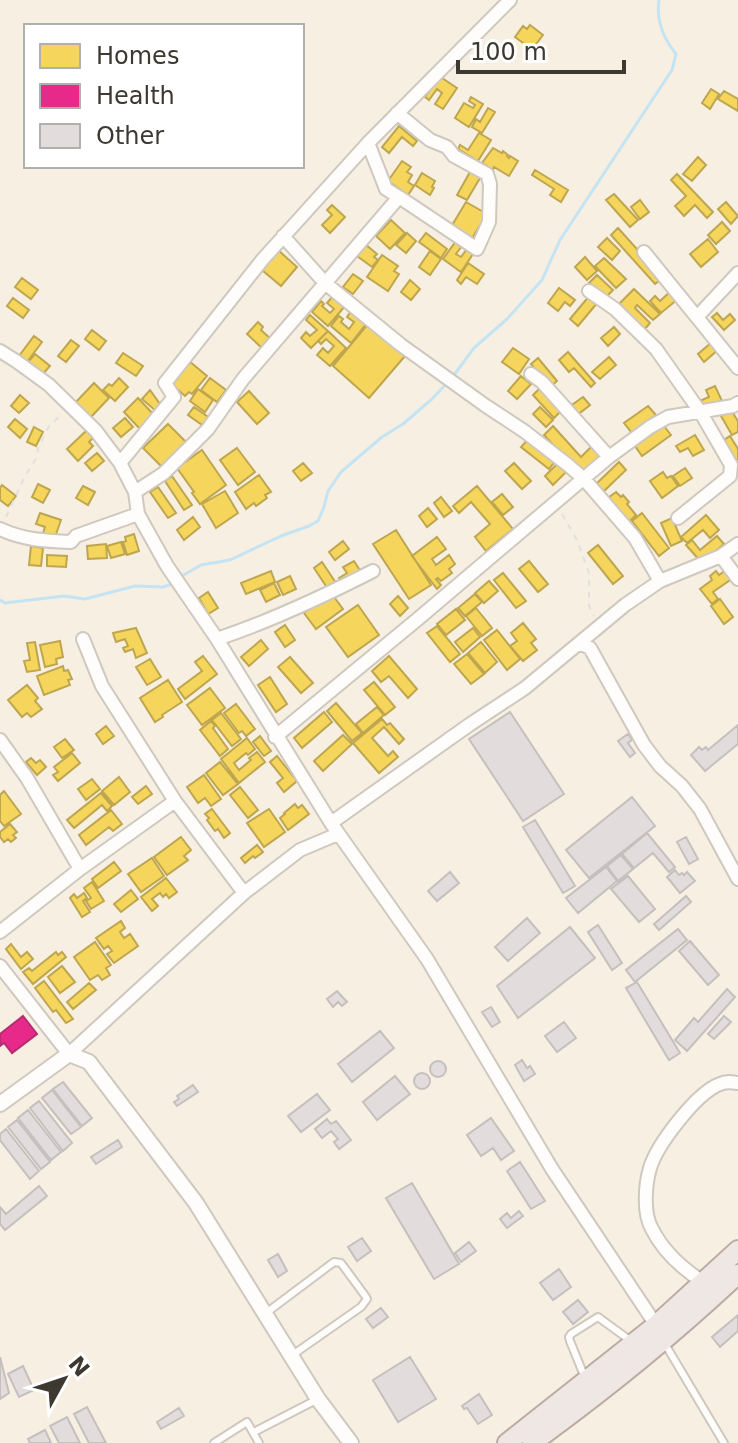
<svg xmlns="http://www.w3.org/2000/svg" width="738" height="1443" font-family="'DejaVu Sans',sans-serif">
<rect width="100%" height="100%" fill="#f6efe2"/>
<path fill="#f6d55c" stroke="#bea64f" stroke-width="2" d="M530 25 543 35 534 47 531 45 530 48 515 37 523 26 527 29Z
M439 76 457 88 443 109 435 104 442 93 437 89 429 100 425 97Z
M711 89 719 94 710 109 702 103Z
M724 91 738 99V111L718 99Z
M471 97 483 104 469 127 455 118 464 103 473 108 475 105 469 101Z
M488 108 495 112 482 133 472 127 476 119 480 122Z
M399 126 417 141 413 146 402 137 389 153 382 147Z
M479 133 491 140 478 161 458 149 460 145 468 150Z
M493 148 502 153 503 151 508 155 507 156 509 158 510 156 518 161 509 176 494 167 493 170 482 163Z
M698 157 706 165 692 181 683 174Z
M402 161 411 167 407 172 412 175 408 182 414 186 408 195 388 181Z
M535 170 568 190 561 202 550 195 554 189 532 175Z
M470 172 480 178 467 200 457 195Z
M422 173 435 181 432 187 434 188 430 195 415 185Z
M677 174 713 212 707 218 695 205 684 216 675 206 686 196 671 180Z
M614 194 638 220 630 227 606 200Z
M640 200 649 212 640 219 631 207Z
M466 202 487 214 471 240 451 227Z
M726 202 738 216 731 224 718 209Z
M332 205 345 217 330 233 322 225 332 215 327 210Z
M391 220 405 233 390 249 376 236Z
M722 222 730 231 716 244 708 235Z
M618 228 663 278 655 284 611 235Z
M407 233 416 241 406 253 396 245Z
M426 233 447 249 441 258 419 242Z
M607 238 620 251 612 260 598 247Z
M708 239 718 252 701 267 690 254Z
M456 241 462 246 456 254 461 257 467 249 473 254 461 272 443 259Z
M365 244 377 254 374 257 378 260 372 267 357 256Z
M278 250 297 267 281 286 262 270Z
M430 251 441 259 430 275 419 267Z
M382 255 398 266 394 271 399 274 388 291 367 277Z
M585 257 597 271 587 280 575 267Z
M604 258 626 279 616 288 595 266Z
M468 263 484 274 477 284 466 277 461 284 457 280Z
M353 274 363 281 353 294 343 287Z
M597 275 613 290 605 298 589 283Z
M22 278 38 290 31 299 15 287Z
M410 280 420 289 411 300 401 292Z
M559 288 575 300 570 306 565 302 558 311 548 303Z
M634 289 660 314 653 320 637 305 635 308 650 323 644 330 618 305Z
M671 291 678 299 661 313 650 301 655 296 660 301Z
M590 295 598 302 578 326 570 319Z
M333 296 345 306 328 326 312 312 321 301 324 304 322 306 330 313 334 309 327 303Z
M13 298 29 310 23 318 7 306Z
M351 311 366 324 351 343 331 326 339 316 343 319 341 322 349 329 354 322 347 317Z
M717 313 723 320 730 314 735 320 724 330 712 317Z
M310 315 328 331 311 348 301 338 306 332 310 336 317 330 306 320Z
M258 322 263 327 261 330 272 340 263 349 247 334Z
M368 324 405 356 369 398 333 366Z
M614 327 620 334 608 346 601 338Z
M92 330 106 341 99 350 85 339Z
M328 331 346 348 330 366 317 355 323 348 328 353 334 346 326 339 321 344 318 341Z
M34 336 42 342 27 362 19 356Z
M71 340 79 346 66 362 58 356Z
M712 342 719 349 704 362 698 354Z
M513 348 529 359 519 374 502 362Z
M568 352 595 383 591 387 574 368 569 372 559 360Z
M123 353 143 366 136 376 116 363Z
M35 354 50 366 43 374 28 362Z
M609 357 616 365 600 379 592 372Z
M538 358 557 381 550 387 531 364Z
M189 361 207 376 192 394 189 392 185 396 170 383Z
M521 376 531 384 517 399 508 391Z
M119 378 128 387 115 401 103 390 109 384 112 386Z
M210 378 226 390 217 402 201 390Z
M94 383 109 398 91 417 76 402Z
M715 386 722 401 701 411 697 402 709 397 706 390Z
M540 388 561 411 554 418 533 395Z
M198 389 213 400 205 412 190 401Z
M150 390 162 407 157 412 142 399Z
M249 391 269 413 257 424 237 402Z
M20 395 29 403 19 413 11 406Z
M583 397 590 405 576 416 569 407Z
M138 398 154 415 140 429 124 412Z
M648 406 656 415 632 433 624 423Z
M194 407 211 419 205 427 188 415Z
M540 407 553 420 546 427 533 414Z
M731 410 738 421V432L732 435 721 416Z
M125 418 133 427 121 437 113 428Z
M15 419 27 429 20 438 8 427Z
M168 424 188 444 163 468 143 448Z
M553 426 581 457 592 446 601 455 580 474 544 435Z
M664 426 671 435 642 456 635 446Z
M34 427 43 432 36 446 27 442Z
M87 430 94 437 89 442 93 446 78 461 67 449Z
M695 435 704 450 693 456 688 448 680 452 676 446Z
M730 436 738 449V459L734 462 721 442Z
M529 438 556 460 549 469 521 447Z
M237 448 255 472 238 485 220 460Z
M202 450 226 485 200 504 192 493 194 492 177 468Z
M97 453 104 461 92 471 85 463Z
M619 462 626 470 603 492 596 484Z
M303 463 312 473 301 481 293 471Z
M514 463 531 481 522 489 505 471Z
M558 463 566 472 553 485 545 476Z
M685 468 692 478 680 486 673 476Z
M663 472 667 478 671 476 678 486 662 498 650 481Z
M259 475 271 492 265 495 267 498 256 506 254 503 246 509 235 492Z
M172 476 192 505 184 510 165 481Z
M38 484 50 490 43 503 32 497Z
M2 485 16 496 8 506 0 500V488Z
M83 486 95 492 88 505 76 498Z
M477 486 513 529 486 551 475 537 490 524 471 502 459 513 453 506Z
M158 487 176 513 168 518 150 492Z
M225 491 238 513 216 528 202 504Z
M616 492 621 497 623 495 629 502 627 504 636 515 629 522 608 498Z
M502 494 513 507 503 515 492 502Z
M441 497 452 511 444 517 434 503Z
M428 508 437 519 427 527 419 516Z
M40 513 61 520 54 540 42 536 45 527 36 524Z
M642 513 669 548 659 556 632 521Z
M706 515 719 530 710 538 703 530 687 543 681 537Z
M193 517 200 527 184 540 177 530Z
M672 518 682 541 671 546 661 523Z
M396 530 431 585 409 599 373 544Z
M134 534 139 551 127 555 123 542 126 541 125 537Z
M717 536 724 544 702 563 686 545 692 540 700 550Z
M437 537 446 549 432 559 436 565 449 555 455 564 449 569 452 573 441 581 438 578 436 579 441 585 437 589 412 556Z
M343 541 349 549 335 560 329 552Z
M121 542 125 554 111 558 107 546Z
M106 544 107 558 88 559 87 546Z
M598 545 623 576 613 584 588 553Z
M31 546 43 548 41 566 29 565Z
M47 555 67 556 66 567 47 566Z
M354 561 361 572 342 584 339 578 347 573 343 567Z
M529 561 548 584 538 592 519 569Z
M322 562 336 583 328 589 314 568Z
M726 570 733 578 713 592 718 599 712 604 700 589 712 580 710 576 716 571 719 575Z
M271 571 275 582 246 594 241 583Z
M503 573 526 601 516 608 494 580Z
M290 576 296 589 283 595 277 582Z
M489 581 498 591 484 603 475 593Z
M274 583 280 595 266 602 260 590Z
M208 592 218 608 208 614 199 598Z
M331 593 343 609 316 629 304 613Z
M475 594 482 602 465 616 458 608Z
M398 596 408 608 400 616 390 604Z
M720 599 733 617 724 624 711 606Z
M358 605 379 635 348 657 326 627Z
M476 608 492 628 482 636 466 616Z
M456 609 465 620 446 635 437 624Z
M523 623 536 639 531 643 537 650 523 661 510 646 517 641 511 633Z
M285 625 295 640 285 647 275 632Z
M437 626 460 654 450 662 427 633Z
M136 628 147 653 136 658 133 649 125 652 123 648 128 646 125 639 116 642 113 633Z
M473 628 480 637 463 652 455 642Z
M497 630 520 659 507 670 484 640Z
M261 640 268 649 249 666 241 657Z
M60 641 63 657 56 659 57 664 45 667 40 645Z
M35 642 40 670 27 672 24 661 30 660 27 643Z
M481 642 497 662 485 673 468 653Z
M467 654 484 674 471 684 454 664Z
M203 656 217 674 185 699 178 689 202 671 195 662Z
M389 656 417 689 408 698 389 676 381 682 372 671Z
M290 657 313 683 301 693 278 667Z
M150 659 161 677 147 685 136 667Z
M63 666 64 671 68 670 72 679 68 680 70 685 44 695 37 676Z
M270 677 287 704 276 712 258 685Z
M168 680 182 702 162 715 163 717 155 722 140 698Z
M374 682 395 707 385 715 364 690Z
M27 685 38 698 35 701 42 709 31 717 27 713 22 717 8 700Z
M210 688 225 708 202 725 187 705Z
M336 703 362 733 352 741 327 711Z
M236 704 255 729 246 736 242 731 239 733 224 713Z
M377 707 384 715 363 733 356 724Z
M324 712 332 722 302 748 294 738Z
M221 713 241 739 232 746 212 720Z
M382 719 387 725 390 723 404 739 399 744 384 727 372 738 388 756 393 751 398 757 379 773 353 743Z
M211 721 215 726 213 728 228 749 220 756 200 730Z
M106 726 114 736 103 744 96 734Z
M343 735 352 744 323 771 314 761Z
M260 736 271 751 264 756 253 742Z
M247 738 255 749 248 755 246 753 234 763 239 770 251 760 249 758 257 752 265 762 239 783 221 759Z
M65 739 74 750 62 758 54 747Z
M72 753 80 763 58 781 53 775 58 772 54 767Z
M277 756 297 781 284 792 277 783 283 778 270 762Z
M31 758 36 763 40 760 46 767 37 775 26 762Z
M220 762 238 784 223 795 206 773Z
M204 775 221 799 211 806 205 798 198 803 187 787Z
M119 777 130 792 114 805 102 791Z
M92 779 100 789 86 800 78 789Z
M146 786 152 794 138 804 132 797Z
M240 787 258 810 248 818 230 795Z
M4 791 21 814 4 826 0 821V795Z
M101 793 112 806 107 811 102 805 74 828 67 820Z
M295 804 298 808 302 805 309 814 288 830 280 818 285 814 284 813Z
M212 809 230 833 224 838 218 829 215 831 207 820 209 818 205 814Z
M269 809 285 832 264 847 247 823Z
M111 810 122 824 113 831 109 827 86 845 79 835Z
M10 824 17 832 13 835 16 838 11 842 8 839 4 842 0 837V832Z
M181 837 191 850 184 856 188 860 167 875 154 857Z
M257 845 263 852 255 858 253 856 245 863 241 858Z
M152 858 164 876 141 892 128 874Z
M114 862 121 871 98 888 92 879Z
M166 878 177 892 169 898 166 894 163 897 160 893 152 899 158 906 152 911 141 897Z
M92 882 104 901 91 909 86 901 91 898 84 888Z
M131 890 138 899 121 912 114 904Z
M84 893 87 898 83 901 90 912 82 917 70 898 74 894 77 898Z
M121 921 125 928 120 932 124 938 130 934 138 946 114 963 107 954 112 951 108 946 104 949 96 938Z
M95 942 111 965 106 968 110 975 102 980 98 975 90 980 74 957Z
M11 944 21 957 27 952 33 959 21 969 6 949Z
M56 952 58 955 62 952 66 957 33 984 23 972 29 968 32 971Z
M62 966 75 982 60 993 48 977Z
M44 981 73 1019 66 1023 56 1010 53 1012 35 988Z
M89 983 96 990 73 1009 67 1002Z"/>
<path fill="#e7298a" stroke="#b42e6f" stroke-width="2" d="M23 1016 37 1034 12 1053 4 1043 0 1046V1034Z"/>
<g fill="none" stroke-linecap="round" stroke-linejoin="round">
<path stroke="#c4e4f4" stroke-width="3" d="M454 375 474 348 507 319 542 280 560 240 672 70 676 54C664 39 656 20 659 0
M182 576 201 565 230 560 281 536 309 526 318 521 324 507 328 491 341 472 382 437 403 424 432 399 447 383
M0 600 5 603 64 596 85 599 135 586 163 587 172 584"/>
</g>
<path fill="#e2dddc" stroke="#c4c0be" stroke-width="2" d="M510 712 564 794 523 821 469 739Z
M738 725V744L705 771 691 755 699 747 702 750 706 747 708 750Z
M628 734 632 740 628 743 635 753 630 757 618 741Z
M632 797 655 826 589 878 566 850Z
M535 820 575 886 563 893 523 827Z
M647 833 675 867 669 872 653 853 634 868 622 854Z
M686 837 698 859 689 864 677 842Z
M621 855 633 869 618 881 607 866Z
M606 867 617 881 578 913 566 898Z
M675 870 679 875 682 873 684 875 687 872 695 881 680 893 667 877Z
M450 872 459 883 437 901 428 891Z
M628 876 655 909 639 922 611 889Z
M686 896 691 902 659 930 654 924Z
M527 918 540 933 508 961 495 947Z
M598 925 622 963 612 970 588 932Z
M570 927 595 958 518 1018 497 986Z
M678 929 687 940 635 982 626 970Z
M690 941 719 975 708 985 679 951Z
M637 982 680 1053 669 1060 626 988Z
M727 989 735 997 687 1051 675 1040 694 1018 698 1022Z
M337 991 347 1002 342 1006 338 1002 333 1007 327 999Z
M491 1007 500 1022 492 1027 482 1012Z
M724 1016 731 1022 714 1039 708 1034Z
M564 1022 576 1038 557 1052 545 1036Z
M380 1031 394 1048 352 1082 338 1064Z
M522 1060 527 1068 530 1066 535 1074 524 1081 515 1065Z
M430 1069a8 8 0 1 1 16 0a8 8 0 1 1-16 0Z
M414 1081a8 8 0 1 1 16 0a8 8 0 1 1-16 0Z
M395 1076 410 1094 377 1120 363 1102Z
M63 1082 92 1118 82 1126 53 1089Z
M193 1085 198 1092 177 1106 174 1102 179 1099 177 1096Z
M52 1090 81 1127 71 1134 42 1098Z
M317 1094 330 1110 301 1132 288 1116Z
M39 1101 72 1143 63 1151 30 1108Z
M28 1110 61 1152 51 1160 18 1118Z
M491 1118 514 1151 501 1160 493 1148 481 1156 467 1135Z
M327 1119 331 1124 336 1121 351 1140 339 1149 334 1142 338 1139 331 1131 322 1138 315 1129Z
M17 1120 50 1162 41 1169 8 1127Z
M6 1129 39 1171 30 1179 0 1140V1134Z
M118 1140 122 1147 96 1164 91 1157Z
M520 1162 545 1201 531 1209 507 1171Z
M412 1183 459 1264 434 1279 386 1198Z
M39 1186 47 1196 5 1230 0 1224V1207L6 1214Z
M519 1211 523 1216 507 1228 500 1219 507 1213 511 1218Z
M362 1238 371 1251 357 1261 348 1247Z
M469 1242 476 1251 461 1262 455 1253Z
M278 1254 287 1271 278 1277 268 1260Z
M559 1269 571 1287 553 1300 540 1283Z
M578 1300 588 1312 573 1324 563 1312Z
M381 1308 388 1317 373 1328 366 1319Z
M738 1315V1331L720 1347 712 1337Z
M0 1357 9 1393 0 1399Z
M410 1357 436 1399 398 1422 373 1380Z
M23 1366 34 1390 19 1397 8 1374Z
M479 1394 492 1415 478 1424 467 1408 464 1409 462 1406Z
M87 1407 106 1443H89L74 1414Z
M179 1408 184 1416 161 1429 157 1422Z
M67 1417 80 1443H59L50 1426Z
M45 1430 51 1443H30L28 1439Z"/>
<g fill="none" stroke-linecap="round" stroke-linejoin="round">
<defs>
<path id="service" d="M266 1313 334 1262 341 1263 366 1297 367 1299 361 1307 291 1356
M665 1344 724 1443
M585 1378 570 1341 569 1337 571 1334 598 1317 631 1341
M254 1432 318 1399
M214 1443 247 1422 259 1443"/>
<path id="minor" d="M397 113 430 140 447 147 454 156 487 174 490 184 489 222 477 249 399 197
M283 236 325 283 401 345 486 406 524 431 568 465 584 479 635 538 660 581
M644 252 738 368
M589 291 615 309 656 349 701 413 731 465 730 476 678 518
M697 317 738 273
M0 351 16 361 49 385 96 431 120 463 135 492 138 514 167 566 217 639 331 823 427 959 552 1169 656 1325
M531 374 542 382 609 457
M120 463 174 397 165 383 263 259 368 143
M135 492 164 473 208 429 243 379 399 197 386 189 368 143 510 0
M0 529C23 540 46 541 71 542L76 536 138 514
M721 556 738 579
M83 639 102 686 175 801 244 893
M217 639C271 621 322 597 373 571
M579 643 590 648 644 745 660 766 682 786 700 809 738 879
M275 737 419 618 609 457 650 427 668 417 733 406 738 403
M0 740 27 778 80 869
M331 823 469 725 525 688 625 605 660 581 721 556 738 544
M0 932 80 869 175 801
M0 966 69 1054 244 893 300 850 338 834
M703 1282C683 1269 663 1251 652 1229 643 1214 645 1185 650 1168 657 1145 696 1093 720 1084 726 1081 732 1082 738 1083"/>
<path id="tertiary" d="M0 1104 69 1054 89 1062 196 1203 318 1399 351 1443"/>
<path id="primary" d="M507 1443 656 1325 738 1250
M532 1443C604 1391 673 1335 738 1274"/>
</defs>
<use href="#service" stroke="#cec8bf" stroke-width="10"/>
<use href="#minor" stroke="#cec8bf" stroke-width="16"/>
<use href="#tertiary" stroke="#cec8bf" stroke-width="18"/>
<use href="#primary" stroke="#bbaba3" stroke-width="22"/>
<path stroke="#e2e0dc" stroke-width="2" stroke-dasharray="6 6" stroke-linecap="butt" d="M562 514 577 540 589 573V606L594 616
M6 517 24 478 37 457 38 448 49 426 61 415"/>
<use href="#service" stroke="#fefdfb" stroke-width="6"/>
<use href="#minor" stroke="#fefdfb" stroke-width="12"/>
<use href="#tertiary" stroke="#fefdfb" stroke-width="14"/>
<use href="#primary" stroke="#efe7e4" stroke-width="18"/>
</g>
<rect x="24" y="24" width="280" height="144" fill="#ffffff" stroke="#b1b0ac" stroke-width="2"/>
<rect x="40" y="44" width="40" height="24" fill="#f6d55c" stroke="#b1b0ac" stroke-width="2"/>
<text x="96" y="64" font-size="24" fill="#3d3930">Homes</text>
<rect x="40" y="84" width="40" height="24" fill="#e7298a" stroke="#b1b0ac" stroke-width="2"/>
<text x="96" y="104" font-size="24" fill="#3d3930">Health</text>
<rect x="40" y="124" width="40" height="24" fill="#e2dddc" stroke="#b1b0ac" stroke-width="2"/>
<text x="96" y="144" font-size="24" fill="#3d3930">Other</text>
<g transform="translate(64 1379) rotate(50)" stroke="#ffffff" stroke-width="6" paint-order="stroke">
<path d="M0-6L14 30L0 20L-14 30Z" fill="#3d3930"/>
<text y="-12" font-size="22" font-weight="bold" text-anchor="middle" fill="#3d3930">N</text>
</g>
<path d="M458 60v12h166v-12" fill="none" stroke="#3d3930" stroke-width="4"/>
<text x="470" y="60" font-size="24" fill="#3d3930" stroke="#ffffff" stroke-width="6" paint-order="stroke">100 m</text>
</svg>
